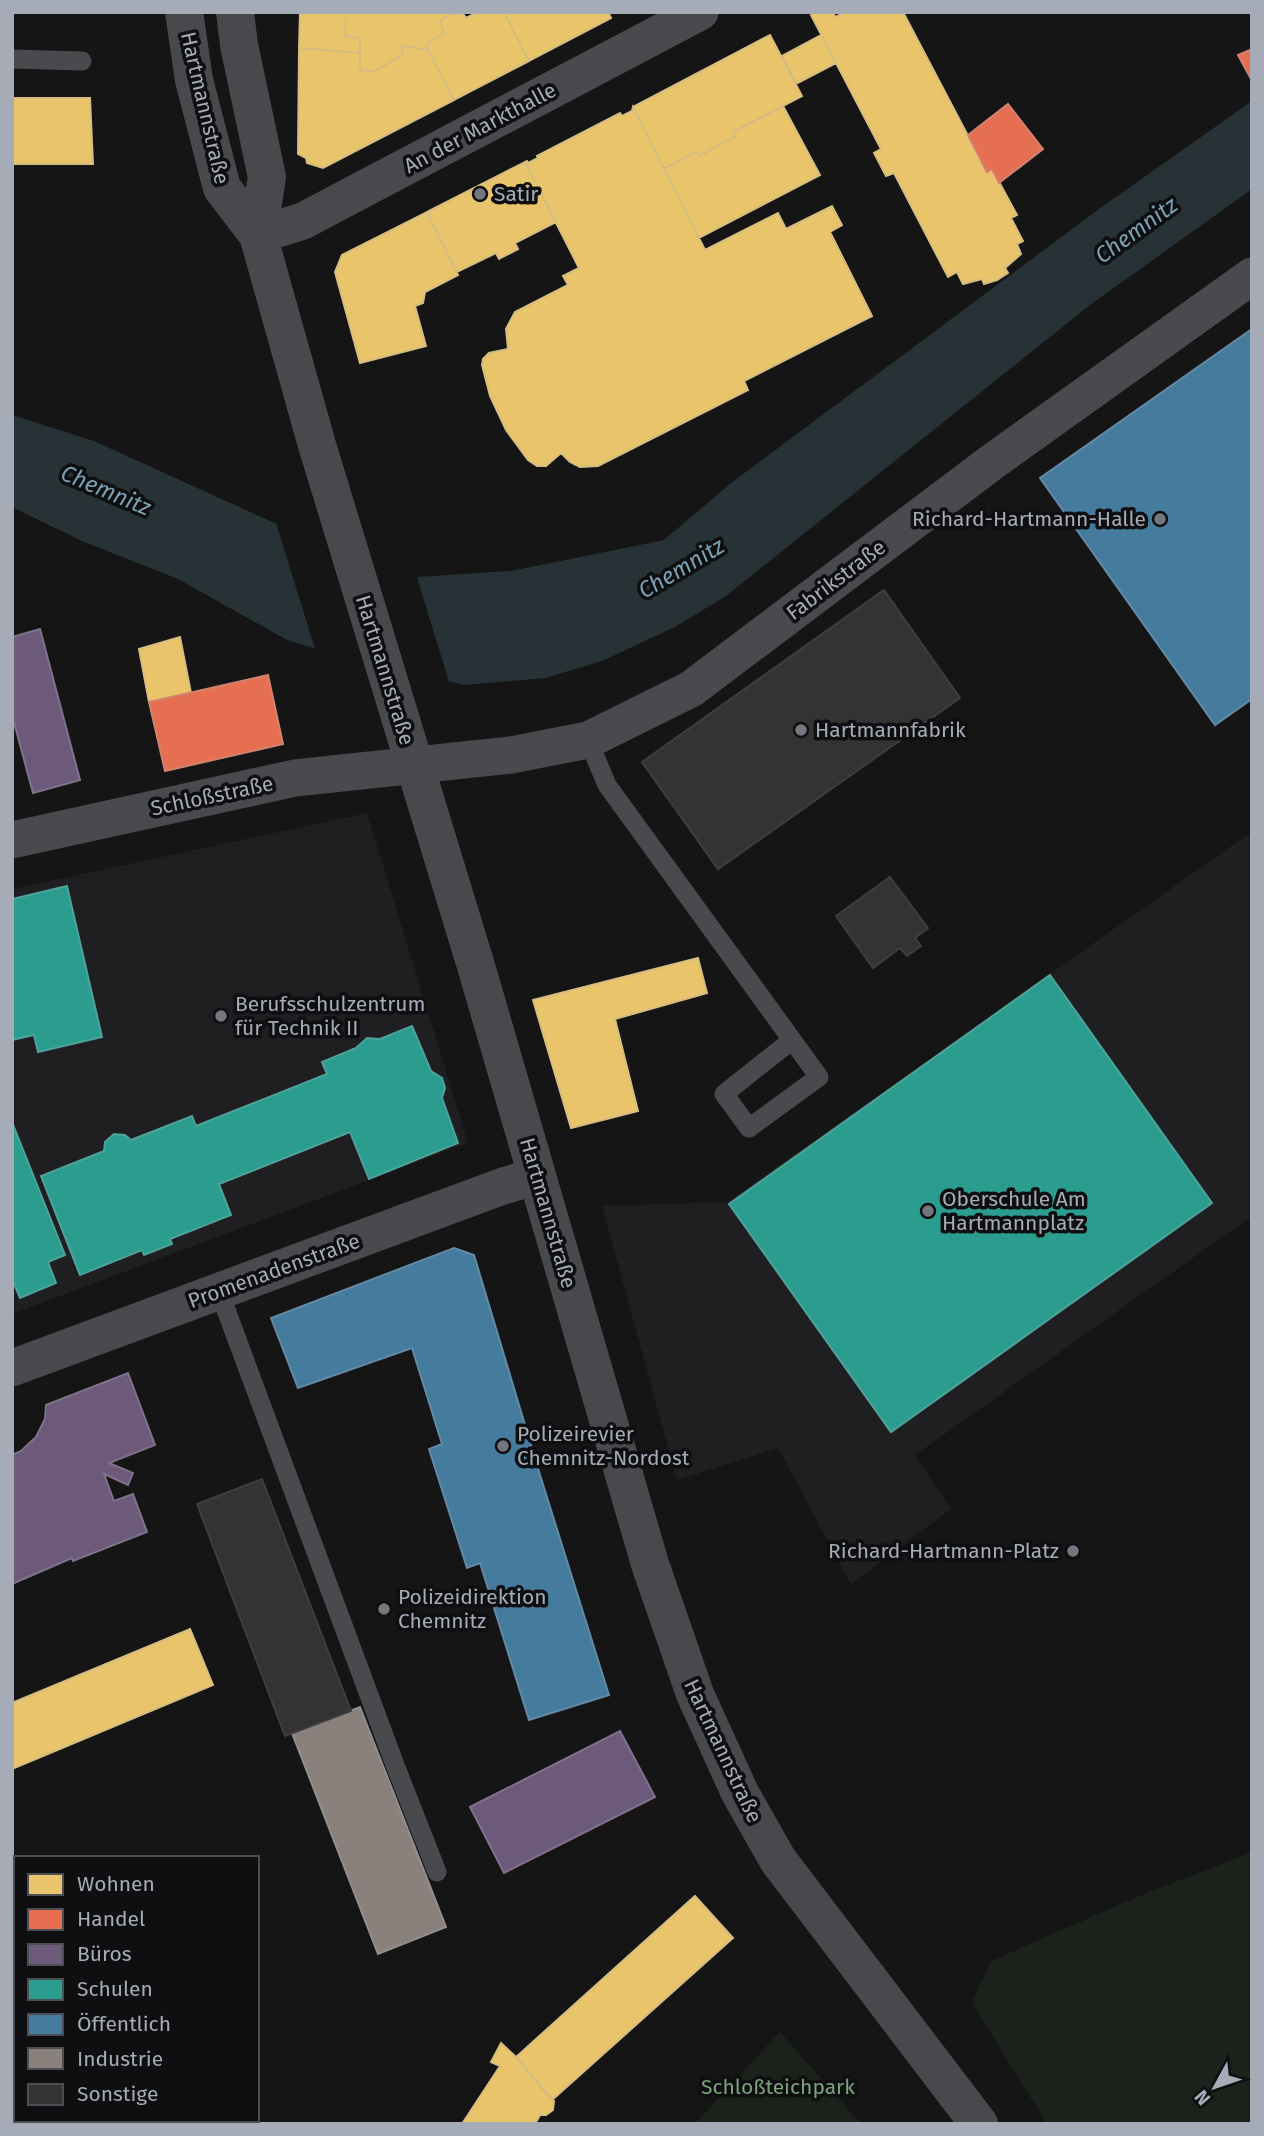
<svg xmlns="http://www.w3.org/2000/svg" width="1264" height="2136" font-family="'Fira Sans',sans-serif">
<rect width="100%" height="100%" fill="#151515"/>
<path fill="#1f1f21" d="M367 813 468 1143 12 1314V889Z
M1247 835 1252 842V1216L915 1455 951 1509 851 1584 778 1448 677 1480 602 1206 727 1202Z"/>
<path fill="#1b221b" d="M1252 1852V2124H1047L972 2003 991 1961 1137 1897Z
M780 2032 861 2124H694Z"/>
<path fill="#273237" d="M1252 101V189L1090 305 726 596 675 627 602 661 545 678 464 685 323 651 287 640 178 579 82 541 12 507V415L94 441 272 522 417 577 511 571 664 540 731 483 1099 209Z"/>
<path fill="#151515" d="M276 523 416 574 450 685 316 652Z"/>
<path fill="#e9c46a" stroke="#d5bd81" stroke-width="2" d="M300 12H346L345 36 360 38V53L299 48Z
M346 12H456L440 20 444 34 428 42V50L403 46 402 56 372 72 360 70V38L345 36Z
M456 12H462L466 18 478 12H504L529 61 454 100 428 50V42L444 34 440 20Z
M504 12H608L611 18 529 61Z
M816 12H833L835 17 840 15 839 12H903L987 172 992 169 1017 215 1011 218 1023 241 1017 244 1021 254 1005 268 1008 273 997 280 984 284 982 279 963 284 957 272 948 277 894 173 886 176 874 153 881 149 811 15Z
M770 35 802 96 733 132 735 137 699 156 697 151 664 169 633 107Z
M821 35 836 63 796 84 782 56Z
M403 46 428 50 454 100 323 168 307 163 306 158 298 154 299 48 360 53V70L372 72 402 56Z
M12 98H90L93 164H12Z
M783 106 820 175 699 238 664 169 697 151 699 156 735 137 733 132Z
M633 107 705 250 778 213 786 229 832 206 842 225 830 232 872 316 744 381 748 390 598 466 580 467 570 462 561 453 546 466H537L528 460 506 430 490 396 482 365 483 359 489 353 508 349 506 329 515 312 568 285 563 276 579 268 525 162 527 161 528 163 538 158 537 156 620 113 622 116 632 111Z
M525 162 556 222 515 243 518 249 499 259 496 253 457 272 427 212Z
M427 212 458 275 425 292 423 303 415 306 426 346 360 363 335 272 342 255Z
M180 637 191 693 149 702 139 649Z
M698 958 707 993 615 1019 638 1111 571 1128 533 1000Z
M190 1629 213 1685 12 1769V1703Z
M695 1896 733 1938 552 2100 516 2057Z
M12 1991 16 1993V2061L12 2059Z
M501 2043 516 2057 554 2101 553 2110 546 2115H540L535 2124H462L500 2066 491 2062Z
M104 2120H209L214 2124H109Z"/>
<path fill="#e76f51" stroke="#d38170" stroke-width="2" d="M1252 49V79H1251L1238 55Z
M1008 104 1043 149 999 183 992 169 987 172 968 135Z
M268 675 283 744 165 771 149 702Z"/>
<path fill="#6d597a" stroke="#7e728c" stroke-width="2" d="M40 629 80 780 33 793 12 715V637Z
M128 1373 155 1445 109 1463 133 1473 128 1485 104 1474 114 1501 133 1494 147 1532 73 1561 72 1558 12 1584V1455L21 1451 36 1437 45 1419 46 1405Z
M620 1731 655 1797 504 1873 470 1807Z"/>
<path fill="#2a9d8f" stroke="#4fa29b" stroke-width="2" d="M67 886 102 1037 38 1052 34 1035 12 1040V899Z
M1050 975 1212 1203 891 1432 729 1204Z
M412 1026 431 1071 442 1078 445 1088 442 1098 458 1143 369 1179 350 1132 219 1184 231 1215 170 1239 172 1244 159 1249 144 1255 142 1250 80 1275 41 1176 104 1151 105 1142 114 1134 125 1135 131 1140 192 1116 196 1126 327 1074 322 1062 356 1048 367 1038 380 1039Z
M12 1122 65 1255 48 1262 56 1283 20 1298 12 1279Z"/>
<path fill="#457b9d" stroke="#628aa5" stroke-width="2" d="M1252 329V699L1215 725 1040 478Z
M454 1248 474 1255 540 1475 609 1695 529 1720 480 1563 467 1568 429 1449 442 1444 412 1348 298 1388 271 1318Z"/>
<path fill="#8a817c" stroke="#928e8e" stroke-width="2" d="M360 1707 446 1927 378 1954 292 1733Z"/>
<path fill="#333334" stroke="#3d3e41" stroke-width="2" d="M884 590 960 698 718 869 642 762Z
M890 877 928 928 915 938 921 946 907 956 900 948 873 968 836 916Z
M262 1479 351 1711 285 1736 197 1504Z"/>
<g fill="none" stroke-linecap="round" stroke-linejoin="round">
<path stroke="#484a4e" stroke-width="19" d="M12 59 82 61
M588 740 607 785 819 1077 749 1128 724 1094 792 1040
M219 1291 395 1765 437 1872"/>
<path stroke="#484a4e" stroke-width="37" d="M258 235 303 221 335 204 700 12
M12 840 295 778 511 755 588 740 691 689 992 462 1252 276
M12 1368 503 1186 537 1176"/>
<path stroke="#47494c" stroke-width="38" d="M184 12 194 80 222 188 258 235 317 445 476 966 650 1564 695 1694 740 1793 778 1860 979 2124
M235 12 239 45 267 177 258 235"/>
</g>
<g fill="#73777e" stroke="#0f0f11" stroke-width="2.5">
<circle cx="480" cy="194" r="7"/>
<circle cx="1160" cy="519" r="7"/>
<circle cx="801" cy="730" r="7"/>
<circle cx="221" cy="1016" r="7"/>
<circle cx="928" cy="1211" r="7"/>
<circle cx="503" cy="1446" r="7"/>
<circle cx="1073" cy="1551" r="7"/>
<circle cx="384" cy="1609" r="7"/>
</g>
<g text-anchor="middle" dominant-baseline="central" stroke-width="7" stroke-linejoin="round" paint-order="stroke">
<g font-size="21" fill="#a5acb7" stroke="#0f0f11">
<text transform="translate(205 108) rotate(77)">Hartmannstraße</text>
<text transform="translate(480 128) rotate(-28)">An der Markthalle</text>
<text transform="translate(836 580) rotate(-37)">Fabrikstraße</text>
<text transform="translate(385 670) rotate(73)">Hartmannstraße</text>
<text transform="translate(212 796) rotate(-12)">Schloßstraße</text>
<text transform="translate(548 1213) rotate(74)">Hartmannstraße</text>
<text transform="translate(274 1271) rotate(-20)">Promenadenstraße</text>
<text transform="translate(723 1751) rotate(65)">Hartmannstraße</text>
</g>
<g font-size="21" fill="#a5acb7" stroke="#0f0f11" text-anchor="start">
<text x="494" y="194">Satir</text>
<text x="1146" y="519" text-anchor="end">Richard-Hartmann-Halle</text>
<text x="815" y="730">Hartmannfabrik</text>
<text x="235" y="1004">Berufsschulzentrum<tspan x="235" dy="24">für Technik II</tspan></text>
<text x="942" y="1199">Oberschule Am<tspan x="942" dy="24">Hartmannplatz</tspan></text>
<text x="517" y="1434">Polizeirevier<tspan x="517" dy="24">Chemnitz-Nordost</tspan></text>
<text x="1059" y="1551" text-anchor="end">Richard-Hartmann-Platz</text>
<text x="398" y="1597">Polizeidirektion<tspan x="398" dy="24">Chemnitz</tspan></text>
</g>
<g font-size="21" fill="#7da37b" stroke="#0f0f11">
<text x="778" y="2087">Schloßteichpark</text>
</g>
<g font-size="23" font-style="italic" fill="#7aa0b4" stroke="#0f0f11">
<text transform="translate(1136 230) rotate(-36)">Chemnitz</text>
<text transform="translate(106 490) rotate(23)">Chemnitz</text>
<text transform="translate(681 568) rotate(-31)">Chemnitz</text>
</g>
</g>
<rect width="1264" height="2136" fill="none" stroke="#a5acb7" stroke-width="28"/>
<rect x="14" y="1856" width="245" height="266" fill="#0f0f11" stroke="#4b4e53" stroke-width="2"/>
<rect x="28" y="1874" width="35" height="21" fill="#e9c46a" stroke="#4b4e53" stroke-width="2"/>
<text x="77" y="1891" font-size="21" fill="#a5acb7">Wohnen</text>
<rect x="28" y="1909" width="35" height="21" fill="#e76f51" stroke="#4b4e53" stroke-width="2"/>
<text x="77" y="1926" font-size="21" fill="#a5acb7">Handel</text>
<rect x="28" y="1944" width="35" height="21" fill="#6d597a" stroke="#4b4e53" stroke-width="2"/>
<text x="77" y="1961" font-size="21" fill="#a5acb7">Büros</text>
<rect x="28" y="1979" width="35" height="21" fill="#2a9d8f" stroke="#4b4e53" stroke-width="2"/>
<text x="77" y="1996" font-size="21" fill="#a5acb7">Schulen</text>
<rect x="28" y="2014" width="35" height="21" fill="#457b9d" stroke="#4b4e53" stroke-width="2"/>
<text x="77" y="2031" font-size="21" fill="#a5acb7">Öffentlich</text>
<rect x="28" y="2048" width="35" height="21" fill="#8a817c" stroke="#4b4e53" stroke-width="2"/>
<text x="77" y="2066" font-size="21" fill="#a5acb7">Industrie</text>
<rect x="28" y="2084" width="35" height="21" fill="#333334" stroke="#4b4e53" stroke-width="2"/>
<text x="77" y="2101" font-size="21" fill="#a5acb7">Sonstige</text>
<g transform="translate(1215 2087) rotate(230)" stroke="#0f0f11" stroke-width="5" paint-order="stroke">
<path d="M0-5L12 26L0 18L-12 26Z" fill="#a5acb7"/>
<text y="-10" font-size="19" font-weight="bold" text-anchor="middle" fill="#a5acb7">N</text>
</g>
</svg>
